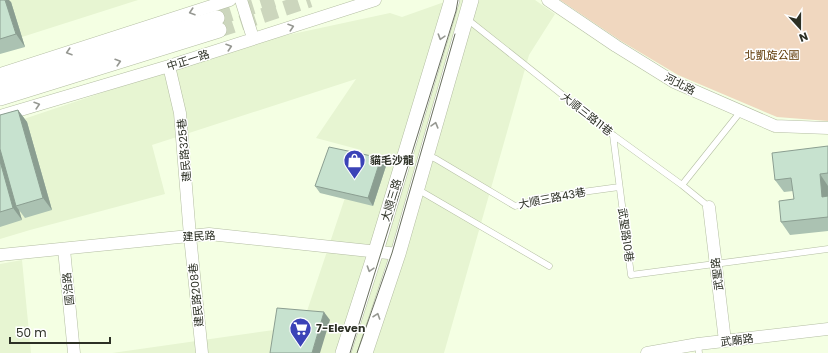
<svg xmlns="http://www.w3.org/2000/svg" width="828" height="353" font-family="Poppins,'Noto Sans TC',sans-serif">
<rect width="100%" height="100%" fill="#f4ffe3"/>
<path fill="#e7f5d2" d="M11 0H138L0 44V3Z
M450 0H535L555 14 529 55 444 353H112L302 326 361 150 316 138 356 79 152 145 165 194 30 230 0 239V127L250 43 390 13 402 17Z
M22 260 31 353H0V264Z"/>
<path fill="#f0d7bf" d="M560 0H828V121L777 117 678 75 621 41Z"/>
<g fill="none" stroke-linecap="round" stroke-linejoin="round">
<path stroke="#ccd6bd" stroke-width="15" stroke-dasharray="15 8" stroke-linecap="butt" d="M217 18 274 0
M219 30 310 0"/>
<defs>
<path id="service" d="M467 19 613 135 682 185 709 207
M613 135 631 275 828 249
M427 155 436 159 515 206 546 197 619 187
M682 185 741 111
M417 189 549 266
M698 344 699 353"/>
<path id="minor" d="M241 0 253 38
M548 0 616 46 674 82 775 126 828 128
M169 66 180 113 190 236 202 353
M0 74 230 0
M0 116 169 66 375 0
M709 207 725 341
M64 249 74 353
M0 255 209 234 398 254
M647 353 698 344 828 329"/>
<path id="tertiary" d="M0 86 217 18
M0 98 219 30
M343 353 376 251 452 0
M365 353 398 254 471 0"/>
</defs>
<use href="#service" stroke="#b4bea3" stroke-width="7"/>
<use href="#minor" stroke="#b4bea3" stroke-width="13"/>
<use href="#tertiary" stroke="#b4bea3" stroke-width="16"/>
<use href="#service" stroke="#fff" stroke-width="6"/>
<use href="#minor" stroke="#fff" stroke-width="12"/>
<use href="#tertiary" stroke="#fff" stroke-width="15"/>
<path stroke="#696f5e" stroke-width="1" d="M350 353 456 11 458 0
M357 353 392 253 455 34"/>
</g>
<path fill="#abc2b2" d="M0 0 11 2 25 47 0 54Z
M18 110 27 122 52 210 25 218 19 210 22 220 0 227V115Z
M828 146V231L790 235 781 222 794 199 793 191 784 192 775 180Z
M381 158 386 166 373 206 320 193 315 186Z"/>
<path fill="#8b9e91" d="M5 0H9L11 2 25 47 16 34Z
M18 110 27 122 52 210 43 198Z
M0 143 16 206 19 210 22 220 13 208 0 161Z
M381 158 386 166 373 206 368 198Z
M820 174 828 186V205L822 197Z
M324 312 330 320 320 353H312Z"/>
<path fill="#c7e2cf" stroke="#8b9e91" d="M0 0H5L16 34 0 39Z
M18 110 43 198 16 206 0 149V115Z
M828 146V173L820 174 822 197 828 196V217L781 222 779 201 794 199 791 178 775 180 772 153Z
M329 147 381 158 368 198 315 186Z
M0 161 13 208 0 212Z
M277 308 324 312 312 353H270Z"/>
<defs><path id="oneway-chevron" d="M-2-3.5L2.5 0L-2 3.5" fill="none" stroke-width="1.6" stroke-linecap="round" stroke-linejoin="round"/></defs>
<g stroke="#969892">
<use href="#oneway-chevron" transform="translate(192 12) rotate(162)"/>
<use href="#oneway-chevron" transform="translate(291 27) rotate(-18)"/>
<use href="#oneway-chevron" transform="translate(441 37) rotate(107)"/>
<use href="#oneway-chevron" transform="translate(229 47) rotate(-18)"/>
<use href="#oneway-chevron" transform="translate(69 52) rotate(162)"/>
<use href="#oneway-chevron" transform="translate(118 62) rotate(-17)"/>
<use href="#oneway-chevron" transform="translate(37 105) rotate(-17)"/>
<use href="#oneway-chevron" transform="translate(435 125) rotate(-74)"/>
<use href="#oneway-chevron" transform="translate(370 269) rotate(108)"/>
<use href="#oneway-chevron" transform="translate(377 316) rotate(-71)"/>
</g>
<defs>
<symbol id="shop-pin" viewBox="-11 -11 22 30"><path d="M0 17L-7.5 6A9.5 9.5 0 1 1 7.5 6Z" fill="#3b43b7" stroke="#fff"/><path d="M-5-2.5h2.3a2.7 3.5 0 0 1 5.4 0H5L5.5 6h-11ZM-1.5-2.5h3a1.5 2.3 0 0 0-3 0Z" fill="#fff"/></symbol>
<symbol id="supermarket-pin" viewBox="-11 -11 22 30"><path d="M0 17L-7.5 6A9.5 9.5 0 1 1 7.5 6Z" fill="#3b43b7" stroke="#fff"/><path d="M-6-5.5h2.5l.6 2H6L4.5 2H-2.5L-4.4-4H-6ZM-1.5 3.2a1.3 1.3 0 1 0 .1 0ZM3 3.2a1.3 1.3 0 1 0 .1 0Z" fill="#fff"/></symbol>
</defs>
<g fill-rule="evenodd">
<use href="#shop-pin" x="342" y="148" width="25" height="34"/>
<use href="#supermarket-pin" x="288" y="316" width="25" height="34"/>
</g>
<g text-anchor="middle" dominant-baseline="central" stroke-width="3" stroke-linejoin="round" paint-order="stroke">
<g font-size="11" fill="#5b3400" stroke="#fff">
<text x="772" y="55">北凱旋公園</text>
</g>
<g font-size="11" fill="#2c3025" stroke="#fff">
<text transform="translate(188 60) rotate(-18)">中正一路</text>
<text transform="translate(680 84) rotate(27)">河北路</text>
<text transform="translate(587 114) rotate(38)">大順三路11巷</text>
<text transform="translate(184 150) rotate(-95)">建民路325巷</text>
<text transform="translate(552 198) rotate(-11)">大順三路43巷</text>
<text transform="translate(391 200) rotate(-73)">大順三路</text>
<text transform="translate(626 235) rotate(82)">武聖路10巷</text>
<text transform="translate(199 236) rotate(-3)">建民路</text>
<text transform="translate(717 274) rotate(-97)">武聖路</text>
<text transform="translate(68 289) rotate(-96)">國治路</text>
<text transform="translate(196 295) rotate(-96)">建民路208巷</text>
<text transform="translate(737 340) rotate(-7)">武廟路</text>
</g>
<g font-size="11" font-weight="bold" fill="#2c3025" stroke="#fff" text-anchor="start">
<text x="370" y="160">貓毛沙龍</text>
<text x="316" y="328">7-Eleven</text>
</g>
</g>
<g transform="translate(800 28) rotate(159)" stroke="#ffffff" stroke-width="3" paint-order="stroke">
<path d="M0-3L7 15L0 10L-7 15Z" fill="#2c3025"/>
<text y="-6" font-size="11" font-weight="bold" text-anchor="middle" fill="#2c3025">N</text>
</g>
<path d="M10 337v6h100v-6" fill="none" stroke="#2c3025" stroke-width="2"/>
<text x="16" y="337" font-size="12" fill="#2c3025" stroke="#ffffff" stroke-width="3" paint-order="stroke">50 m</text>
</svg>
